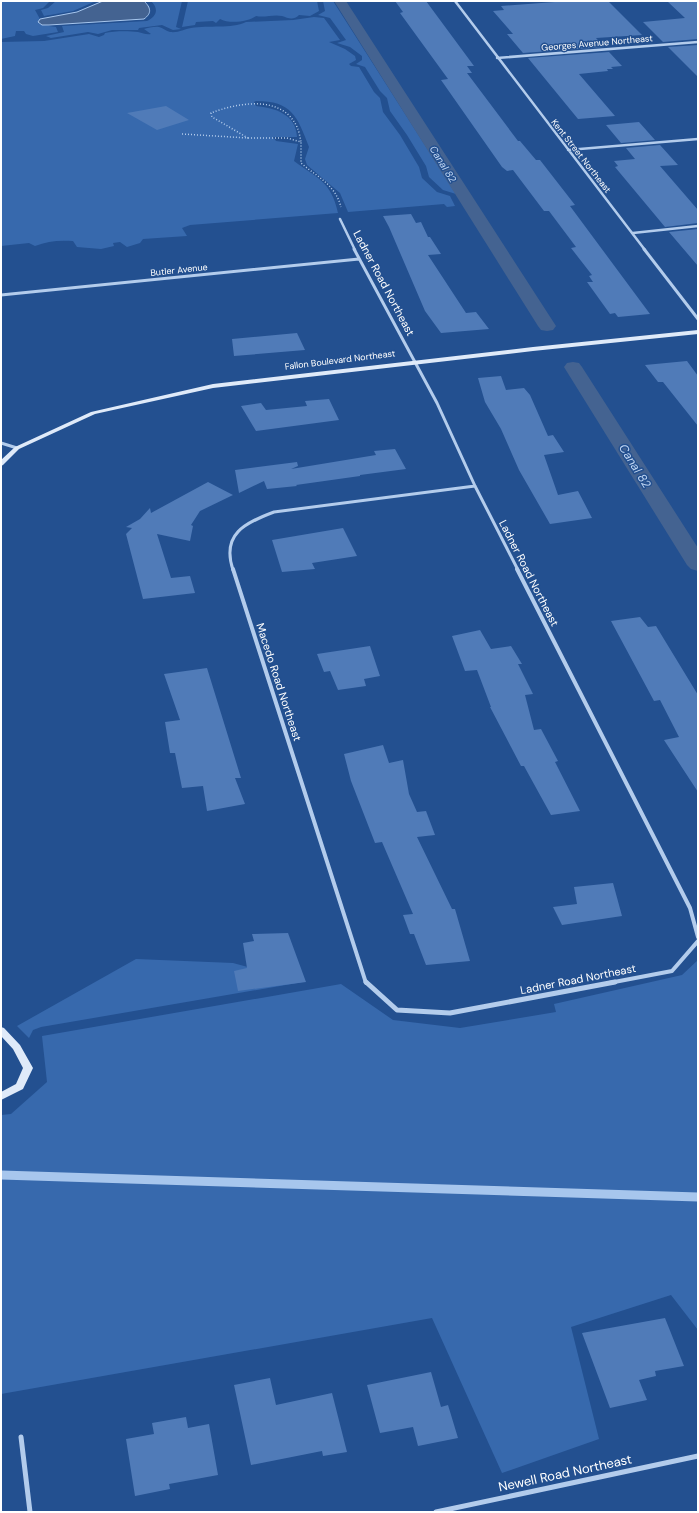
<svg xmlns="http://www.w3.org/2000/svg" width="699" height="1513" font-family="'DM Sans',sans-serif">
<rect width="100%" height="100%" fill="#235090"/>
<path fill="#3769ad" d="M1 1H50L43 8 35 10 40 19 38 22 42 25 56 27 58 32 33 36 26 34 24 31H16L15 36 1 39Z
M56 1H96L73 11 44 16 41 10 48 8Z
M151 1H182L176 27 181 29 173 30 162 25 139 28 138 30H112L98 34 88 32 51 38 46 36 64 32 62 26 147 21C157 16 159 9 151 1Z
M188 1H317L319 11 310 16 299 15C293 21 288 18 282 16 273 14 265 18 256 16 248 22 229 24 220 19L216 23 213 21 196 22 195 25 182 27Z
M323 1H333L456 194 443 190 429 177 426 166 407 135 390 111 387 98 380 91 365 67 356 64 362 60V56L350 47 337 43 346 40 330 18 318 15 325 11Z
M314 17 324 18 340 40 329 42 345 49 355 56 356 60 349 64 351 66 359 67 374 92 380 98 383 112 400 135 419 167 422 178 437 192 450 196 455 206 447 207 444 204 348 212 340 193 307 165 305 159 309 147C297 116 292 101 256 101L254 102 256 106C275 108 296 114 297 137H273L276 141 298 144 294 161C318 179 331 181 338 213L190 225 182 228 187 236 143 239 140 243 127 247 120 242 113 243 114 246 101 249 77 247 73 241C59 240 47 241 35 246L29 243 1 246V42L44 41 89 34 99 37 104 35 105 33C114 31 128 31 138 32 143 33 146 35 151 34L144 29C148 28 155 26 159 27 163 28 166 31 170 32 179 33 184 29 191 28 209 25 231 29 246 22L293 20Z
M136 959 233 963 303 982 41 1027 33 1030 29 1038 17 1026Z
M698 960V1330L671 1295 571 1327 599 1439 502 1473 432 1318 1 1394V1115L11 1114 47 1082 42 1036 341 984 393 1020 460 1028 556 1012 554 1004 682 975Z"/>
<path fill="#446391" stroke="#a7c6ed" d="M103 1H144C151 8 152 13 144 19L49 25H42L38 22 40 19 77 12Z"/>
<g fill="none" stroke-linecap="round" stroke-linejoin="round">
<path stroke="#a7c6ed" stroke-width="9" d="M1 1175 698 1197"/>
<path fill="#446391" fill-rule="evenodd" d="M334 1H346L556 326 553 330 547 331 541 330 538 326Z
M573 362 579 363 582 367 698 548V571L691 569 687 565 564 367 567 363Z"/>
</g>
<path fill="#507bb8" d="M395 1H426L474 66H467L472 73H467L518 141H520L536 160H540L575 205 570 206 650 314 618 317 615 313 610 314 587 282H593L589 276 592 275 571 248 576 247 549 211H544L513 170 507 171 502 167 441 80 448 79 400 13 403 12Z
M568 1H608L642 35 596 38 604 47 523 53 507 34H513L493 11 504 10 501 6Z
M667 1H698V39L663 42 643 22 685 18Z
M698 45V77L668 47Z
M609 52 622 66 611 67 613 69H607L608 71 579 74 615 116 578 119 528 58Z
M166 106 189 120 157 130 127 113Z
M639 122 655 140 621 143 606 125Z
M660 145 678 165 660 166 698 210V223L665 227 615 167 618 166 614 161 635 159 626 148Z
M411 214 416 223 421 222 428 237H430L441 254 428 255 466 313 476 312 489 329 441 333 425 311 389 227 383 216Z
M698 229V266L669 232Z
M297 333 305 350 234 356 232 339Z
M687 361 698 376V426L663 382H658L645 365Z
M501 376 506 390 524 388 530 395 548 436 553 435 564 452 544 455 558 495 578 491 592 518 550 524 519 470 501 429 485 402 478 378Z
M329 399 339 420 256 431 241 406 261 403 266 410 307 406 305 401Z
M395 449 406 469 360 475V476L296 485 297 486 267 489 264 481 239 493 235 470 297 462 298 466 291 469 376 455 374 451Z
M208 482 233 495 200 511 191 525 193 526 190 541 157 534 171 578 190 576 195 593 143 599 126 534 132 528 126 527 140 519 150 508 151 513Z
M343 528 357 556 312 563 315 569 282 572 272 540Z
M640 617 648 627 656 626 698 695V792L664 740 679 737 660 700 654 701 611 621Z
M480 630 491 649 511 646 522 664H518L533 694 525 695 534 730 541 729 558 761 555 762 580 811 551 815 524 766H521L490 707H491L477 670 465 671 452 636Z
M370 646 380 676 364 679 366 686 338 690 330 671 324 672 317 654Z
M207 668 241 778H235L245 804 207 811 203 786 182 788 175 753H170L165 722 180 720 164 674Z
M383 745 389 763 403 760 409 794 417 812 426 811 435 835 417 837 452 909H455L470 961 426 965 414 934H410L403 915 413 914 382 842 375 843 351 781 344 754Z
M613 883 622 916 562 925 553 907 577 904 574 887Z
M288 933 306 982 238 991 234 971 247 968 243 943 254 941 252 934Z
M665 1318 684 1366 655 1371 656 1376 639 1380 647 1400 610 1408 582 1333Z
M431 1372 441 1407 448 1405 458 1438 418 1446 413 1427 380 1433 367 1385Z
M270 1378 276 1405 332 1393 347 1452 323 1456 322 1451 251 1465 234 1385Z
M186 1417 188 1428 209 1424 218 1475 169 1484 170 1489 135 1496 126 1439 154 1434 152 1423Z"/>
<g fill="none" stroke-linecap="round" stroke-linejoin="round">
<path stroke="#b3ccec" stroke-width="1.5" stroke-dasharray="1 2" stroke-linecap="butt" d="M182 134 248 138 212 117 211 113C237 103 282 94 297 127 299 131 300 137 301 142
M248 138H287L301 142V163C317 177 335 184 341 207"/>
<path stroke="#b3ccec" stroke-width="2.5" d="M455 1 645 250
M497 58 698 42
M568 150 698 139
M340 219 355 250
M633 233 698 226"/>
<path stroke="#b3ccec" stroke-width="3" d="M354 249 437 403 475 486 518 570
M644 249 698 319
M1 295 359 259
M1 443 17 448
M233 570C221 534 245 523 274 512L475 486"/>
<path stroke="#b3ccec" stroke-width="4" d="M233 569 366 983
M517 569 690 908 698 937
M609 983 672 971 698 941"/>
<path stroke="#b3ccec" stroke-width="5" d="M366 982 397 1010 450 1013 615 982
M21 1437 30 1512
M436 1512 698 1456"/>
<path fill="#dfeaf9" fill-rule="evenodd" d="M698 330V334L533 351 213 388 95 414 19 449 3 465 1 466V460L15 447 91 412 213 384 533 347Z
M1 1027 4 1028 20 1045 33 1068 23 1089 1 1100V1092L16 1084 23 1068 13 1049 1 1036Z"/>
</g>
<g text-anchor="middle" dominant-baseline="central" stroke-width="3" stroke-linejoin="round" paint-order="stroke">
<g font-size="9" fill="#fff" stroke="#235090">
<text transform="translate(597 43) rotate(-5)">Georges Avenue Northeast</text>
<text transform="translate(581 156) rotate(52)">Kent Street Northeast</text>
<text transform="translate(179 270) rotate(-6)">Butler Avenue</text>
<text transform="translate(340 360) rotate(-7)">Fallon Boulevard Northeast</text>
</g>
<g font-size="10" font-style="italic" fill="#c0d6f3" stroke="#235090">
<text transform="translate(443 164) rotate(58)">Canal 82</text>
</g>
<g font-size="11" fill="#fff" stroke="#235090">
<text transform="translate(384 283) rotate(62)">Ladner Road Northeast</text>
<text transform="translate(529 573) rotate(63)">Ladner Road Northeast</text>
<text transform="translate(279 682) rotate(72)">Macedo Road Northeast</text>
<text transform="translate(578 979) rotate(-11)">Ladner Road Northeast</text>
</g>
<g font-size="12" font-style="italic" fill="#c0d6f3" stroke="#235090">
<text transform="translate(635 466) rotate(58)">Canal 82</text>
</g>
<g font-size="13" fill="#fff" stroke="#235090">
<text transform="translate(565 1473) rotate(-12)">Newell Road Northeast</text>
</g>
</g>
<rect width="699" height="1513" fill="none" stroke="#ffffff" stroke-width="4"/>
</svg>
